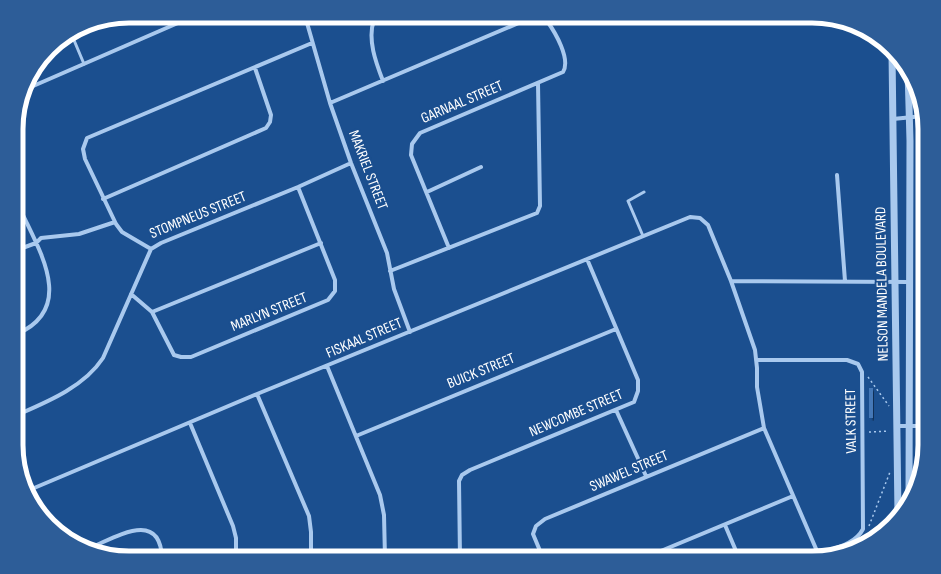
<svg xmlns="http://www.w3.org/2000/svg" width="941" height="574" font-family="'Sofia Sans Condensed',sans-serif">
<defs>
<filter id="shadow"><feDropShadow dx="4" dy="2.5" stdDeviation="1" flood-color="#0009"/></filter>
</defs>
<rect width="100%" height="100%" fill="#1b4f8f"/>
<path fill="#4478b7" filter="url(#shadow)" d="M869 388H873V418H869Z"/>
<g fill="none" stroke-linecap="round" stroke-linejoin="round">
<path stroke="#a9c9ee" stroke-width="1.5" stroke-dasharray="2 3" stroke-linecap="butt" d="M868 377 889 406
M918 407V420
M869 432 889 431
M917 443 918 431
M869 526 890 472
M866 536 871 540"/>
<path stroke="#a9c9ee" stroke-width="3" d="M71 33 84 64
M643 236 628 201 644 192"/>
<path stroke="#a9c9ee" stroke-width="4" d="M305 16 330 103 351 163 387 253 394 289 410 332
M380 16 374 20C367 39 376 63 383 81
M312 43 87 138 83 149 85 159 116 224 122 232 151 249 161 243 298 187 351 163
M24 90 194 16
M330 103 535 16
M893 119 923 116
M837 175 845 281
M427 192 481 167
M103 199 266 128 270 122 271 115 255 68
M17 207 23 215C42 255 74 309 17 334
M449 248 411 155 412 144 420 133 563 72C571 59 555 32 547 21L534 18
M17 250 36 243 41 238 79 234 115 222
M390 271 537 213 540 206 538 83
M731 281 910 282
M131 294 152 312 174 355 181 357H191L328 300 335 291V280L298 187
M152 312 321 243
M756 360H847L858 364 862 372 863 529C855 545 834 548 818 554
M327 366 380 495 384 515 385 558
M257 394 309 516 311 532V558
M616 410 646 476
M17 415C47 402 84 387 103 358L151 249
M190 423 233 526 236 538V558
M898 426H925
M356 436 616 329
M27 491 257 394 690 217 700 218 708 225 731 281 755 350 757 368V387L764 428 820 558
M725 525 739 558
M92 547C118 536 160 510 162 558
M460 558 459 481 462 475 470 470 634 402 638 391V380L587 259
M543 558 533 534 536 526 545 519 764 428
M644 558 793 496"/>
<path stroke="#a9c9ee" stroke-width="7" d="M892 53 898 515
M908 70 910 141 909 498"/>
</g>
<g text-anchor="middle" dominant-baseline="central" stroke-width="4" stroke-linejoin="round" paint-order="stroke">
<g font-size="15" fill="#fff" stroke="#1b4f8f">
<text transform="translate(462 102) rotate(-23)">GARNAAL STREET</text>
<text transform="translate(368 170) rotate(69)">MAKRIEL STREET</text>
<text transform="translate(198 215) rotate(-22)">STOMPNEUS STREET</text>
<text transform="translate(882 284) rotate(-91)">NELSON MANDELA BOULEVARD</text>
<text transform="translate(269 312) rotate(-22)">MARLYN STREET</text>
<text transform="translate(364 338) rotate(-23)">FISKAAL STREET</text>
<text transform="translate(481 371) rotate(-22)">BUICK STREET</text>
<text transform="translate(576 413) rotate(-23)">NEWCOMBE STREET</text>
<text transform="translate(851 421) rotate(-91)">VALK STREET</text>
<text transform="translate(629 471) rotate(-23)">SWAWEL STREET</text>
</g>
</g>
<path d="M0 0H941V574H0ZM129 23H812A106 106 0 0 1 918 129V445A106 106 0 0 1 812 551H129A106 106 0 0 1 23 445V129A106 106 0 0 1 129 23Z" fill="#2d5d98" fill-rule="evenodd"/>
<path fill="none" stroke="#fff" stroke-width="5" d="M129 23H812A106 106 0 0 1 918 129V445A106 106 0 0 1 812 551H129A106 106 0 0 1 23 445V129A106 106 0 0 1 129 23Z"/>
</svg>
